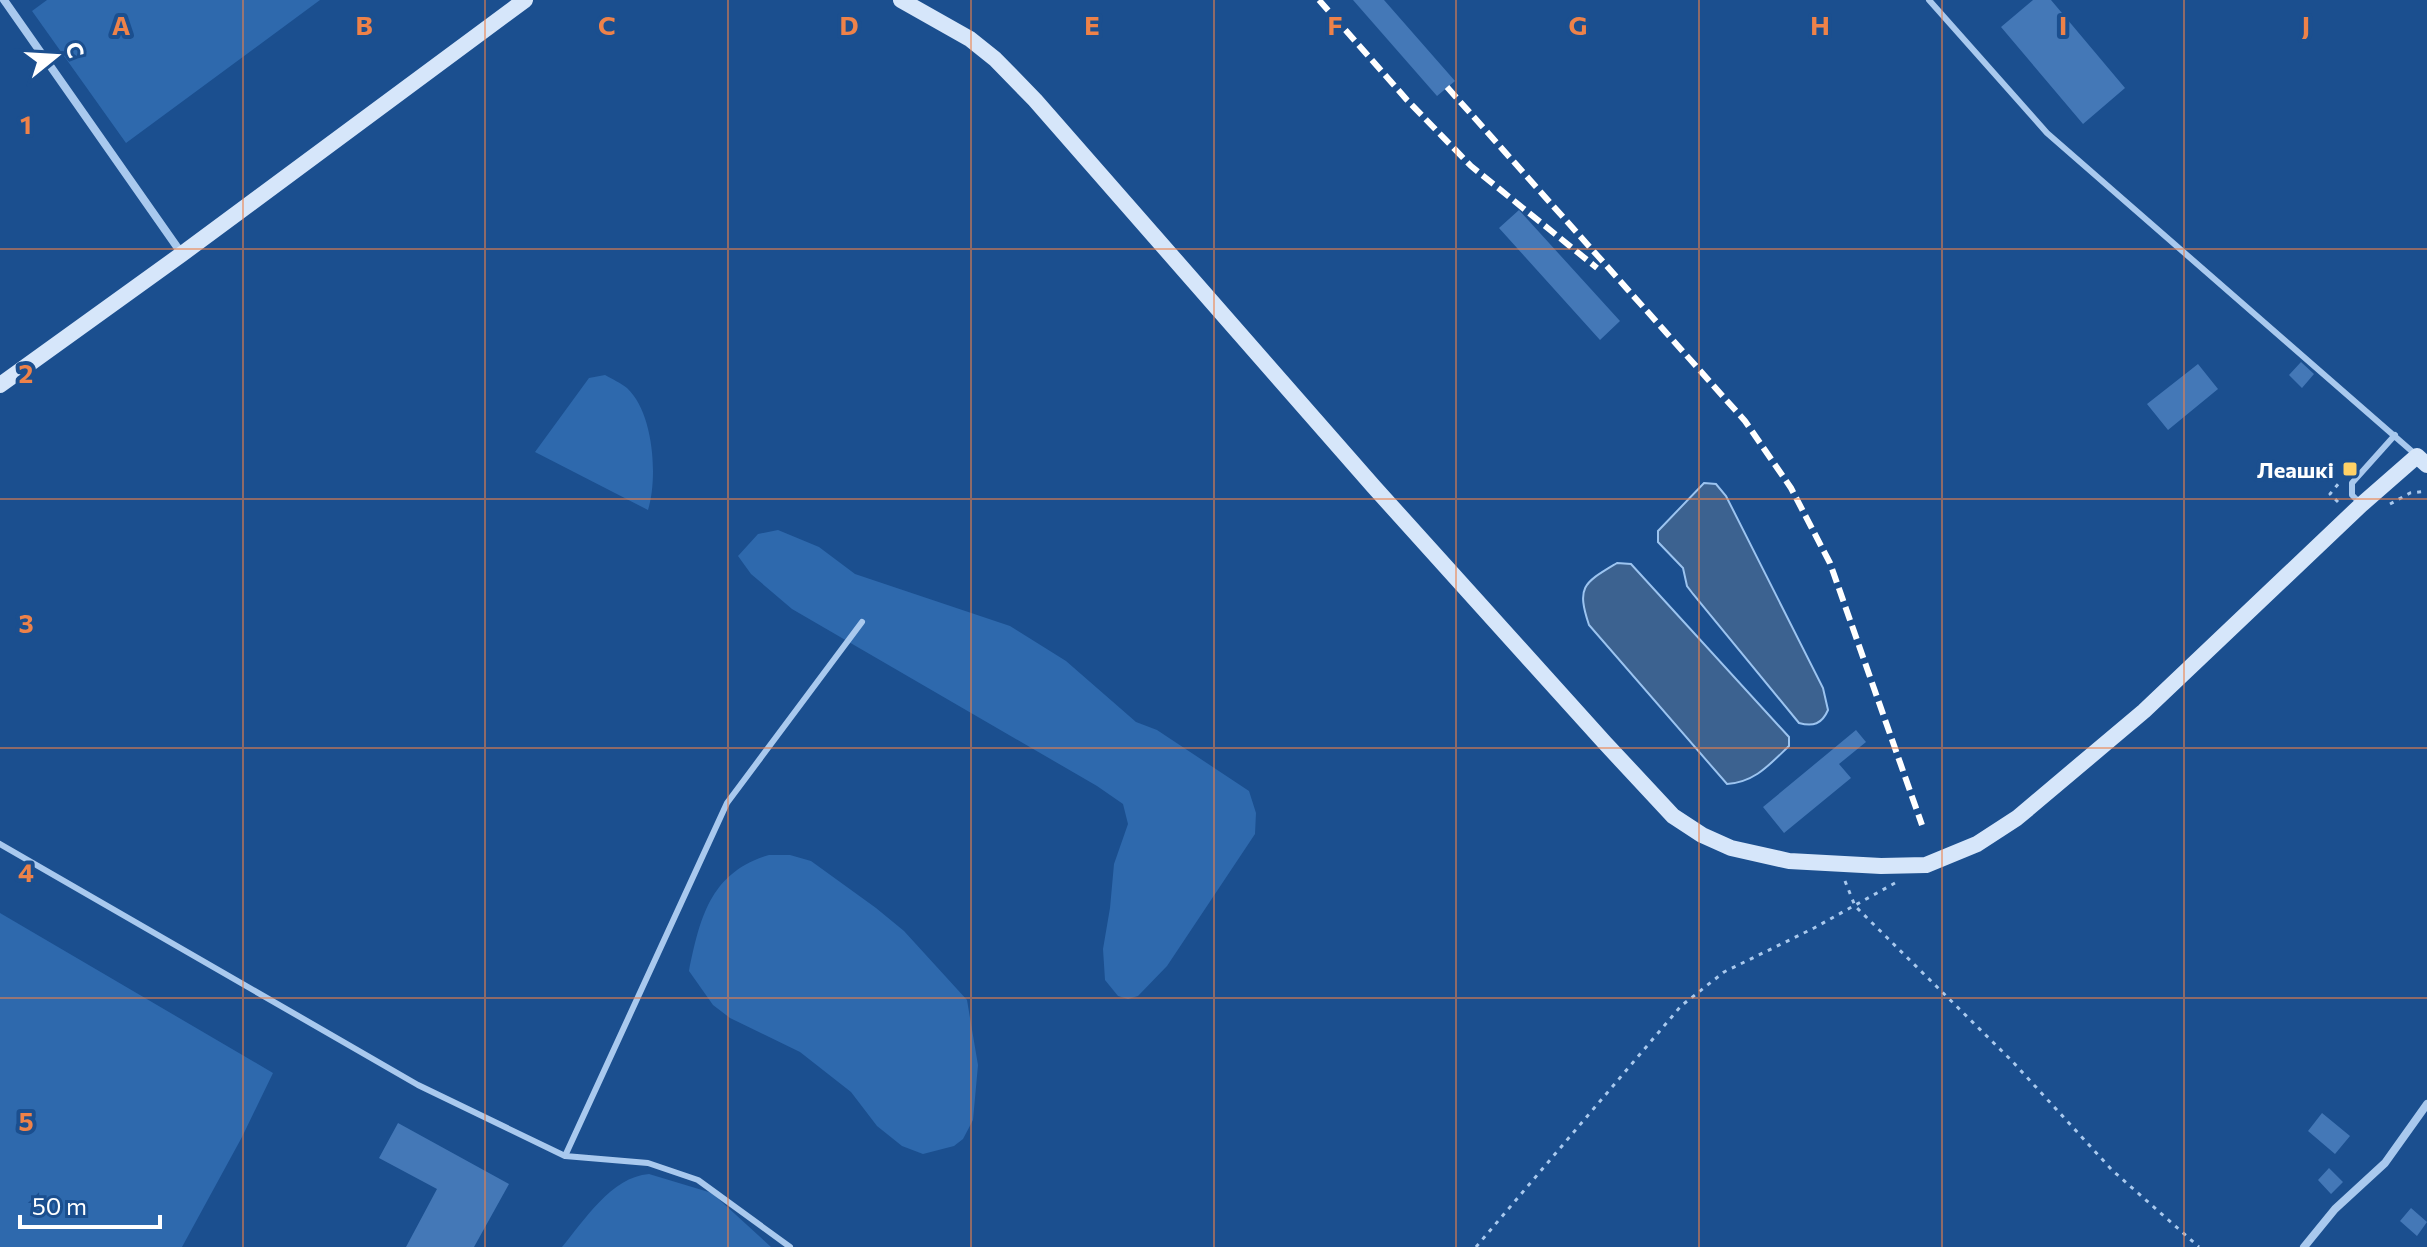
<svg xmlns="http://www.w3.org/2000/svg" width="2427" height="1247" font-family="Commissioner,sans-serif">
<rect width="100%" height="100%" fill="#1b4f8f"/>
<path fill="#2e69ad" d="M47 0H320L126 143 32 11Z
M605 375C612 379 621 383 627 388 654 413 658 478 648 510L535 452 589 378Z
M778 530 819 547 855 574 1010 626 1066 661 1136 722 1157 730 1249 791 1256 813 1255 834 1167 966 1138 996 1128 999 1118 996 1105 980 1103 949 1110 908 1114 864 1128 824 1123 804 1097 786 792 609 751 574 738 556 758 534Z
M769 855H790L811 861 876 908 904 931 967 1000 978 1065 973 1120 963 1139 954 1146 923 1154 902 1146 877 1126 851 1092 800 1052 730 1018 713 1005 689 971C700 917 711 872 769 855Z
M0 913 273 1073 242 1137 182 1247H0Z
M649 1174 712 1193 771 1247H562C584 1221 611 1177 649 1174Z"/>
<path fill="#3c6290" stroke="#9cc4f0" stroke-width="2" d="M1704 483 1716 484 1726 496 1823 688 1828 710C1822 724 1813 727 1799 723L1693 594 1687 586 1683 568 1658 542V531Z
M1617 563 1631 564 1789 737V746C1769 765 1755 782 1727 784L1589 625C1576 586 1584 583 1617 563Z"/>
<path fill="#4478b7" d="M1353 0H1384L1455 81 1437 96Z
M2033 0H2051L2125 88 2083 124 2001 27Z
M1519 210 1620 321 1600 340 1499 228Z
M2301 362 2314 374 2302 388 2289 375Z
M2198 364 2218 389 2168 430 2147 404Z
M1856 730 1866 742 1839 764 1851 778 1784 833 1763 807Z
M2322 1113 2350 1136 2335 1154 2308 1131Z
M398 1123 509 1184 474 1247H406L437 1189 379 1158Z
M2329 1168 2343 1182 2331 1194 2318 1180Z
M2411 1208 2427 1222 2417 1236 2400 1221Z"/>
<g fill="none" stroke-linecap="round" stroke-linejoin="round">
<path stroke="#a9c9ee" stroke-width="3" stroke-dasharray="4 6" stroke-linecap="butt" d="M2338 502 2330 494 2339 483
M2390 504 2410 493 2427 491
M1845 881 1855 906 2012 1061 2112 1170 2199 1247
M1476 1247 1681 1006 1724 972 1814 928 1895 883"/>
<path stroke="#a9c9ee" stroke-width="6" d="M1929 0 2047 133 2415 454
M2360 503 2352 495V483L2395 435
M0 844 418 1085 565 1156 648 1163 698 1180 790 1247
M565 1156 727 803 862 622"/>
<path stroke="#a9c9ee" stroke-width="8" d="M4 0 182 254
M2304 1247 2335 1209 2385 1163 2427 1104"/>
<path stroke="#d6e6fa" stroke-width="16" d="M901 0 970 39 995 59 1035 100 1374 487 1605 743 1673 816 1702 835 1731 848 1789 861 1881 866 1926 865 1977 844 2017 818 2144 711 2361 505 2417 456 2427 465
M0 385 182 254 525 0"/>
<path stroke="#fff" stroke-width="6" stroke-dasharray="14 6" stroke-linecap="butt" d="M1319 0 1407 100 1471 166 1597 268
M1447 87 1745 421 1791 488 1830 563 1922 825"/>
</g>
<path fill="none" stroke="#ee8249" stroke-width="2" stroke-opacity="0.55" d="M243 0V1247M485 0V1247M728 0V1247M971 0V1247M1214 0V1247M1456 0V1247M1699 0V1247M1942 0V1247M2184 0V1247M0 249H2427M0 499H2427M0 748H2427M0 998H2427"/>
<rect fill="#ffd166" stroke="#1b4f8f" stroke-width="3" x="2342" y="461" width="16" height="16" rx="4"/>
<g text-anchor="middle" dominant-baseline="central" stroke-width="8" stroke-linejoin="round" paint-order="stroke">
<g font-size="22" font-weight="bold" fill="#fff" stroke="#1b4f8f" text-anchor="end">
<text x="2334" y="469">Леашкі</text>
</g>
</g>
<g font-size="26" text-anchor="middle" font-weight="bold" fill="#ee8249" stroke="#1b4f8f" stroke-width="8" stroke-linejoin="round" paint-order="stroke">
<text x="121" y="35">A</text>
<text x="364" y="35">B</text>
<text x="607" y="35">C</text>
<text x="849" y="35">D</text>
<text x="1092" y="35">E</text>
<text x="1335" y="35">F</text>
<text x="1578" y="35">G</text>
<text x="1820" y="35">H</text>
<text x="2063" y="35">I</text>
<text x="2306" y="35">J</text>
<text x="26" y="134">1</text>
<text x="26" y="383">2</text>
<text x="26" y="633">3</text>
<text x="26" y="882">4</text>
<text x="26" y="1131">5</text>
</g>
<g transform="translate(56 56) rotate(72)" stroke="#1b4f8f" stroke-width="6" paint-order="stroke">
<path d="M0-6L14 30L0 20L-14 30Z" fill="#ffffff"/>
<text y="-12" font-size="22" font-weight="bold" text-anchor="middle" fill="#ffffff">С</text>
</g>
<path d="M20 1215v12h140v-12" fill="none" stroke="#ffffff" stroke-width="4"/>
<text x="32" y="1215" font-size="24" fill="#ffffff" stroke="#1b4f8f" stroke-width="6" paint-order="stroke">50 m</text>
</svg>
